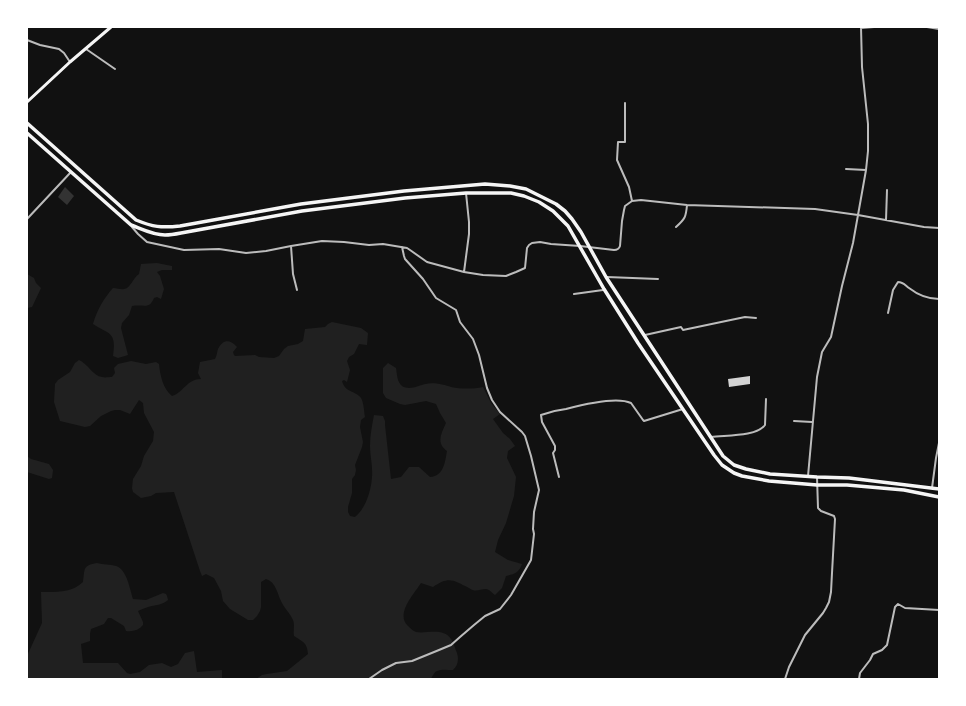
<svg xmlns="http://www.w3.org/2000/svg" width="966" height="706" font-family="'IBM Plex Serif',serif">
<rect width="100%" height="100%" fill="#111"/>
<path fill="#202020" d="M157 263 172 266V270H162L157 272 160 276 164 289 161 299 157 297 154 298C149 310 144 304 132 306L129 315 122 323 121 328 128 355 118 358 113 356C114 347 116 337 107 332 102 329 97 327 93 324 97 310 104 298 113 288 117 288 121 290 124 289 130 289 133 278 139 274L141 264Z
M27 274 34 278 36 283 41 288 33 305 32 307 27 308Z
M332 322 361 328 368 333 367 345 359 344 354 354 349 357 347 361 350 370 347 382 344 380 342 381C345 393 355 390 361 398 364 403 364 412 365 417L361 420 360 427 363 442 362 447 355 465 356 470 355 475 352 479V493L348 507V512L350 516 355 517C366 508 371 491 372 477 373 467 370 456 370 446 370 436 372 425 374 415L383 416 385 421V425L391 479 401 477 409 467H419L430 477C444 476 445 462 447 451 436 443 441 434 446 423L440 413 436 404 426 401 405 405 400 404 386 398 383 393V368L388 363 396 368C397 374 397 382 402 386 410 391 419 385 426 384 433 382 445 385 451 387 461 389 473 389 483 387L491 403 500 414 493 419 503 433 510 439 515 446 508 451 507 458 516 477 514 496 506 523 498 540 495 552 508 560 522 564C519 573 514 574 506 576L502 588 495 595C492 593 489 589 486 589 479 589 476 593 469 588 453 580 449 576 433 587L421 583C414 594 395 614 408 626 411 629 413 631 416 632 427 634 443 627 451 639 454 643 455 649 457 653 459 659 458 666 453 670 448 670 441 669 437 671 434 672 432 677 431 679H256L262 675 267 674 287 671 308 654C307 642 303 642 294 636 293 631 295 625 293 620 290 613 284 608 281 601 277 593 276 582 266 579L261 582V607L260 611 257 616 253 620H248L230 609 223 601 221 591 214 578 206 574 202 576 200 571 174 492 156 493 151 496 141 498 133 492 132 488 133 479 141 466 144 456 153 441 154 432 144 413 143 403 139 400 130 414 120 410H115L111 411 101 416 90 426 85 427 60 421 54 402 55 384 58 380 70 372 75 363 79 360C88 364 93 376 102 377 105 378 109 377 112 377L115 373 114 368 118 364 131 361 146 364 156 362 159 364C160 375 163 389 172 396 183 393 187 379 201 379L198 373 200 362 215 359C217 355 217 352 218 349 223 339 230 339 237 347L233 352 234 355 235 356 255 355 259 357 274 358 279 356 284 349 288 346 298 344 303 341 305 329 325 327 328 324Z
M27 456 31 459 49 464 53 470 52 478 49 479 27 472Z
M97 563C103 565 110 564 116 566 127 569 130 590 133 599L146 600 163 593 166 594 167 596 168 600C162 605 155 605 148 607 144 608 141 610 138 611L143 622V625C139 630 133 632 126 631L124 626 111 618H108L104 624 91 629 90 634V641L81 644 83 663H118L127 673 130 674 140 672 149 665 162 663 171 667 178 664 185 653 194 651 197 672 222 670V679H27V656L42 623 41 592C56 592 72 593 83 582 85 570 82 565 97 563Z"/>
<path fill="#333" d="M65 187 74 196 67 205 58 197Z"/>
<path fill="#d3d3d3" d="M750 376V384L729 387 728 379Z"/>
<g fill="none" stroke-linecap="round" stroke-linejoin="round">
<path stroke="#bcbcbc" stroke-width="2" d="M861 27 862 67 868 124V151L866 170 858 215 924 227 939 228
M927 27 939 29
M861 28 874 27
M27 40 40 45 59 49 64 53 70 62
M86 49 115 69
M625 103V142H618L617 160 629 187 632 201
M846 169 866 170
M27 219 71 172
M886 220 887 190
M132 227 138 234 147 242 184 250 219 249 246 253 266 251 291 246 322 241 344 242 369 245 383 244 407 248 410 250 427 262 464 272 483 275 506 276 516 272 525 268 527 248 529 245 532 243 540 242 551 244 580 246 614 250C617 250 619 249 620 246L622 221 624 210 625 206 632 201 641 200 687 205 815 209 858 215 853 243 842 286 831 337 822 352 817 377 808 476
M676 227C685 219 686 217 687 205
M291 246 293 274 297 290
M464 272 469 234V222L466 193
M607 277 658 279
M574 294 603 290
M888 313 893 290 898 282C903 282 905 285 909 288 918 295 928 299 939 299
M645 335 681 327 683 330 745 317 756 318
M794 421 812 422
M711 437C726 435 756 437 765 425L766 399
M559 477 553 453 555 450V446L542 422 541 415C549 412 557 410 566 409 581 405 616 396 631 403L643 420 644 421 683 409
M932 488 936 458 939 443
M369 679 382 670 396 663 412 661 439 650 451 645 460 637 474 625 485 616 500 609 511 595 531 560 534 534 533 529 534 512 539 490 531 456 525 436 522 432 500 412 492 400 487 388 479 355 473 339 460 322 456 310 436 298 423 279 405 259 404 256 402 247
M785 679 789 667 805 635 823 613 826 608 829 602 831 592 832 573 835 519 834 516 821 511 818 508 817 477
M859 679 860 673 870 660 873 654 882 650 887 645 895 607 898 604 905 608 939 610"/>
<path stroke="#f5f5f5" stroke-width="3" d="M27 102 70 62 111 27"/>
<path stroke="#f5f5f5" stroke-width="3.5" d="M27 123 136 220C153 227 161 228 180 226L301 204 404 191 485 184 510 186 526 189 556 204 565 211 572 219 581 232 606 277 723 456 734 465 746 469 770 474 817 477 849 478 939 489
M27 133 131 225C142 229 153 235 165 235 170 235 176 234 181 233L302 211 405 198 466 193H511L524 196 539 202 553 211 568 226 604 289 638 343 714 455 722 465 734 473 742 476 769 481 817 485H847L904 490 939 497"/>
</g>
<rect width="966" height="706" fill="none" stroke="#ffffff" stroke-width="56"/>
</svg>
